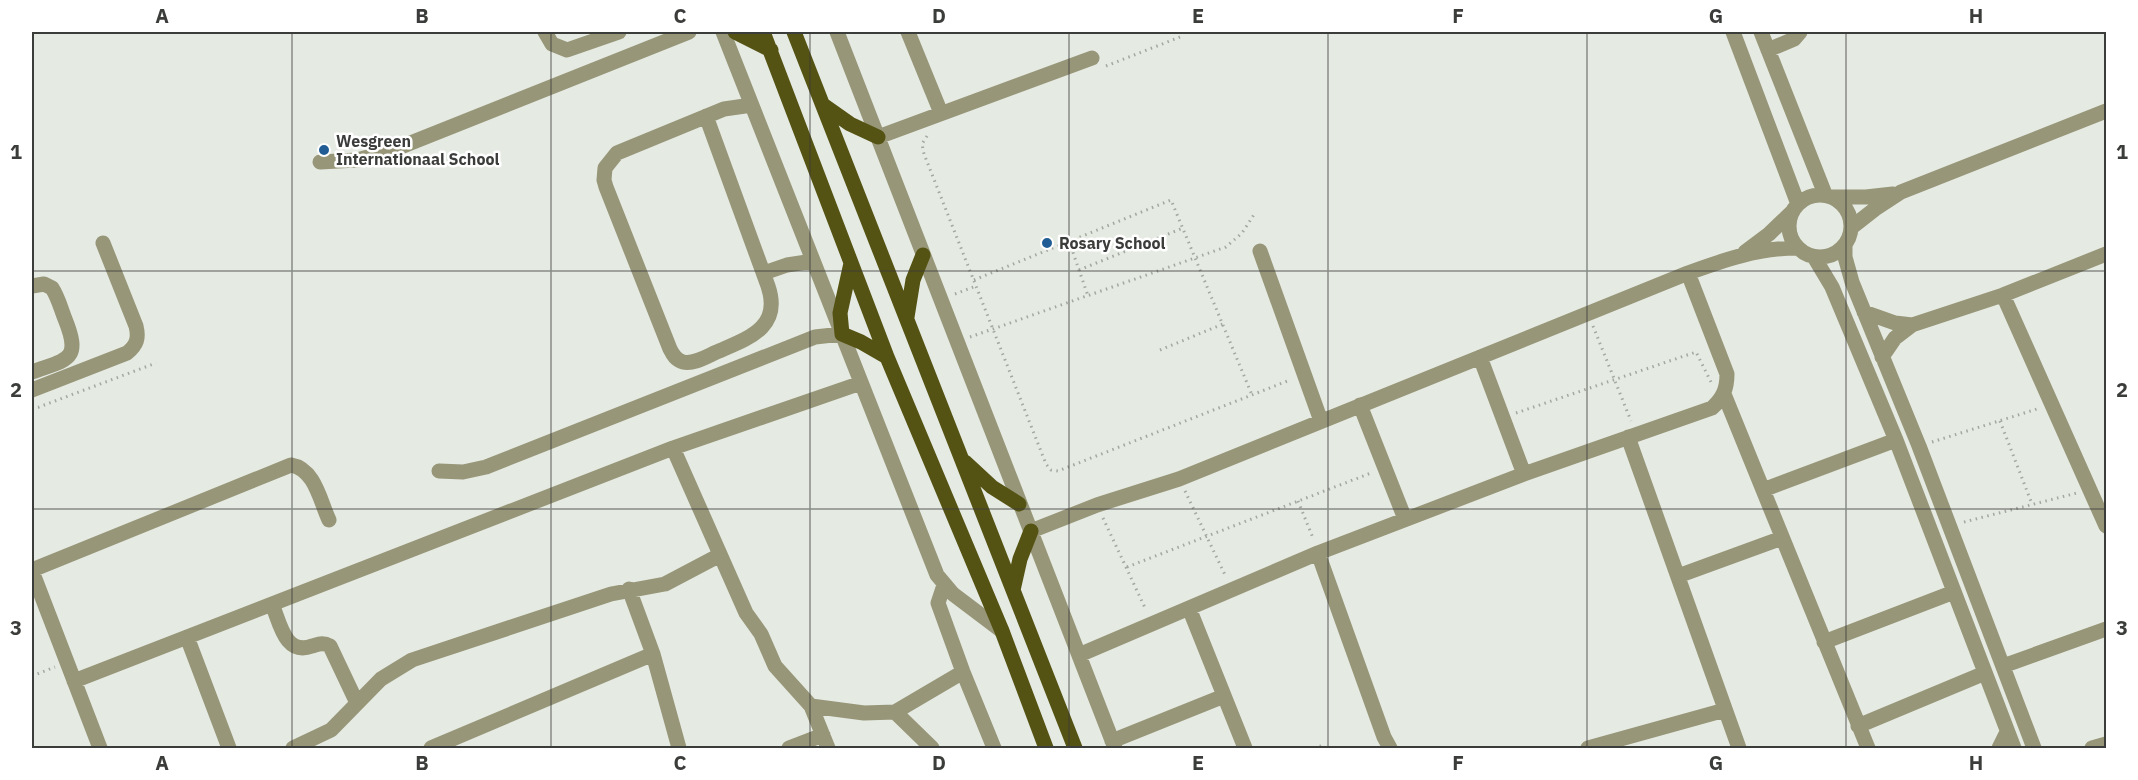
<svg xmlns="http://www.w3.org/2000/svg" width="2138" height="780" font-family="'IBM Plex Sans',sans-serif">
<rect width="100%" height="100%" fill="#e5eae2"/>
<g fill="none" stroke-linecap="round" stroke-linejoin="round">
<path stroke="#a4a8a2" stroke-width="3" stroke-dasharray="1.5 4.5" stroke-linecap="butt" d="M1106 66 1180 37
M927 136 922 144 924 154 1046 464 1051 470 1058 471 1290 380
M1069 241 1088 296
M1079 270 1183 228
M974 280 1171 200 1252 395
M955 294 976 286
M1593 326 1631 421
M970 337 1226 247 1242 233 1255 213
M1160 350 1223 324
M32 408 39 407 156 363
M1516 413 1696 352 1711 382
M2000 421 2032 504
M1932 442 2037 409
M1185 491 1226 577
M1298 501 1313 538
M1103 518 1146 610
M1964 522 2077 493
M1127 567 1371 473
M32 676 55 667
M1314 748 1324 745"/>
<path stroke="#979678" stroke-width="15" d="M545 32 552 44 567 50 619 32
M723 32 937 575 953 594 1002 631
M837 32 1115 748
M908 32 941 113
M1733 32 1798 204
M1761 32 1825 194
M1768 50 1794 39 1800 32
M706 116 768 286C782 327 749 338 719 351 709 355 694 365 683 362 676 360 673 355 670 349L606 187 604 180 605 168 617 153 724 109 752 105
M878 137 1092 58
M320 162 357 160 393 150 689 32
M1789 226a31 31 0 1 1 62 0a31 31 0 1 1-62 0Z
M1833 197H1866L1893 194
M1852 227 1875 209 1901 192 2106 111
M1845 245V257L1852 282 1919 446 2034 748
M1260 251 1321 421
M1745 252 1769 234 1792 212
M1814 257 1832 287 1896 440 2014 748
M764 273 787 265 813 261
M32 286 44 284 52 288C58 297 61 309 65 319 82 361 67 359 32 372
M2003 295 2106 526
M1864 312 1895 323 1912 325 2003 295 2106 254
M1480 357 1524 474
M1882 357 1895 338 1912 325
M32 390 127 353C137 345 139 338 136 326L103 243
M1724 394 1868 748
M1360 405 1405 519
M1628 437 1739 748
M673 448 746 613 761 634 775 666 811 706 828 748
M439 471 463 472 486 467 815 337 842 334
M1763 490 1896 440
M1031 531 1097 505 1179 479 1688 273C1724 260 1758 248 1798 248
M1318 553 1384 737 1390 748
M32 570 291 465C315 469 320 501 329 520
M32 571 100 748
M1678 576 1782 538
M944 585 938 603 963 672 994 748
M629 589 653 654 679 748
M272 604C280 623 285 656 312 646 319 644 323 642 330 646L357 703
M1189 608 1245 748
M187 637 229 748
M1824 642 1954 592
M1079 655 1318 553 1524 474 1712 408C1723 398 1727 389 1727 374L1688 273
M2003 666 2106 629
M74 681 673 448 861 383
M811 706 864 713 895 712 963 672
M895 712 932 748
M1858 726 1985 673
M1112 741 1224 696
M293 748 331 730 381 679 412 660 611 594 665 584 720 555
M431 748 653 654
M789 748 823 735
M1588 748 1725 710
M1999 748 2007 732
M2092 748 2106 744"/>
<path stroke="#555313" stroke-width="15" d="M735 32 771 50
M763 32 887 357 1002 631 1046 748
M794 32 1075 748
M823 105 850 124 878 137
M851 263 840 313 842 334 861 342 887 357
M907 317 913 280 923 255
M965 462 992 487 1019 504
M1013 590 1020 559 1031 531"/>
</g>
<path fill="none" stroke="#3b3d3a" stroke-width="1.5" stroke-opacity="0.55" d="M292 32V748M551 32V748M810 32V748M1069 32V748M1328 32V748M1587 32V748M1846 32V748M32 271H2106M32 509H2106"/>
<g fill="#215d94" stroke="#fff" stroke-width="2">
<circle cx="324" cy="150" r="6"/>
<circle cx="1047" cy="243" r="6"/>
</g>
<g text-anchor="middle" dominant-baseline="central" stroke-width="5" stroke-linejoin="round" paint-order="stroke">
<g font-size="16" font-weight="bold" fill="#3b3d3a" stroke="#fff" text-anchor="start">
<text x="336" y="141">Wesgreen<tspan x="336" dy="18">Internationaal School</tspan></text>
<text x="1059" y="243">Rosary School</text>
</g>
</g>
<rect width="2138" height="780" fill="none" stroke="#ffffff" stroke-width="66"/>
<rect x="33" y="33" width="2072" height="714" fill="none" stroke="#3b3d3a" stroke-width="2"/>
<g font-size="20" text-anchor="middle" font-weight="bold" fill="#3b3d3a">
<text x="162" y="23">A</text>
<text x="422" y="23">B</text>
<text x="680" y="23">C</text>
<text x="939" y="23">D</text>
<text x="1198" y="23">E</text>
<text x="1458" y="23">F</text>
<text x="1716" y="23">G</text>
<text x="1976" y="23">H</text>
<text x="16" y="159">1</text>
<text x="2122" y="159">1</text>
<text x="16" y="397">2</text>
<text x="2122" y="397">2</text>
<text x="16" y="635">3</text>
<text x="2122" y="635">3</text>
<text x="162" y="770">A</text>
<text x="422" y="770">B</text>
<text x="680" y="770">C</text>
<text x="939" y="770">D</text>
<text x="1198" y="770">E</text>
<text x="1458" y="770">F</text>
<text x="1716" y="770">G</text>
<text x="1976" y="770">H</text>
</g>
</svg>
